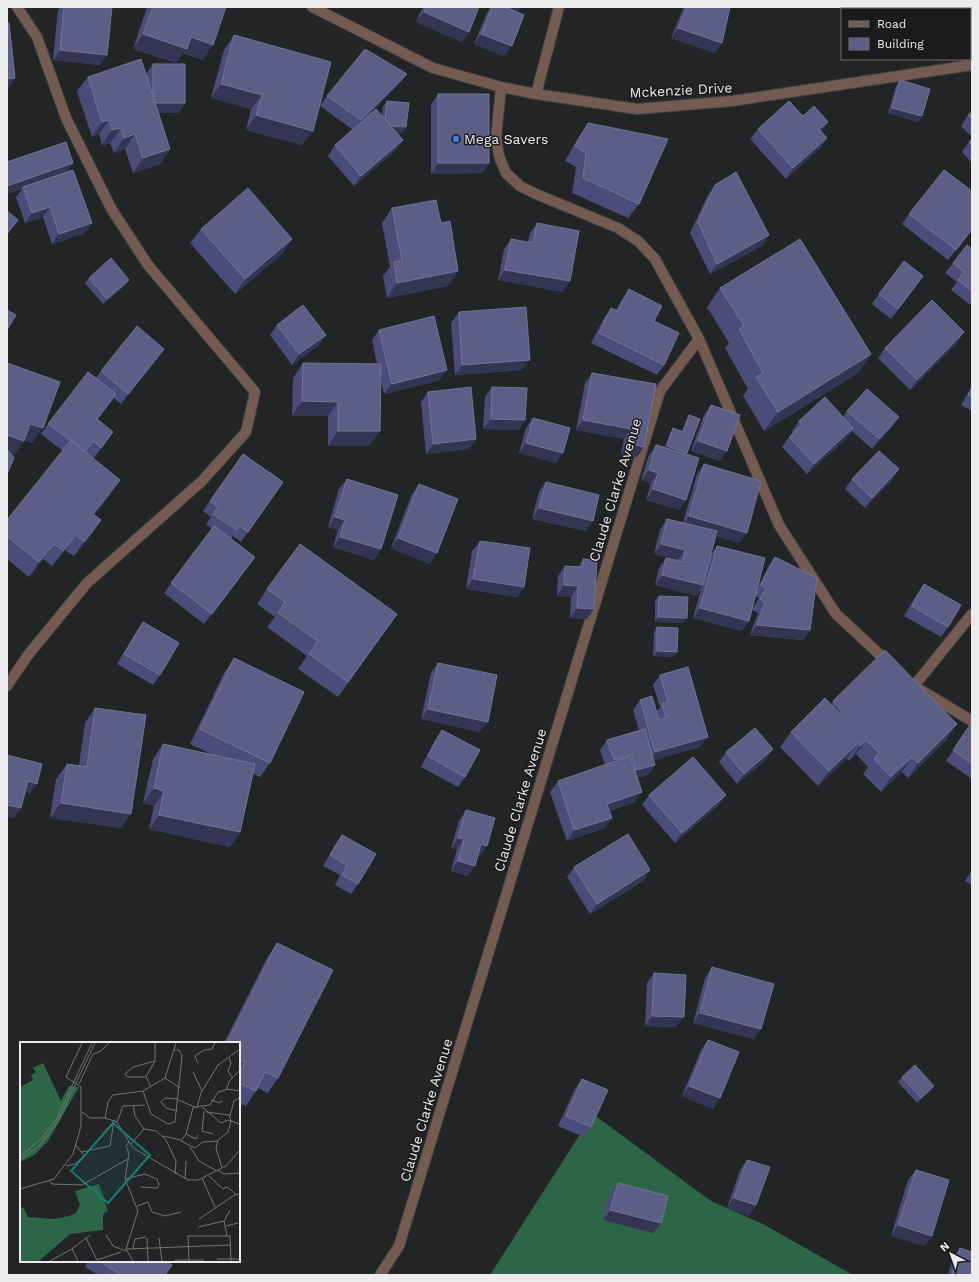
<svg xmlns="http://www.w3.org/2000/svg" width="979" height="1282" font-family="'Work Sans',sans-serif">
<rect width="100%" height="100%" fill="#232426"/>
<path fill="#2d6646" d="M593 1114 711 1201 763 1224 853 1275H490Z"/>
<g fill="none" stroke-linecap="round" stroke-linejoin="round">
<defs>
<path id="street" d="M312 7 433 68 501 87 536 94 637 109 732 101 972 65
M501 87 496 138 499 156 506 173 520 186 536 194 618 228 638 241 655 259 699 339 779 525 836 614 891 665
M536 94 559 7
M7 686 28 655 87 583 202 481 246 432 255 392 148 265 112 210 66 118 37 37 17 7
M914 686 972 614
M919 689 972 721
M380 1275 399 1246 660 391 699 339"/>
</defs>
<use href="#street" stroke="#3f4042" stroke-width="12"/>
<use href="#street" stroke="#735b51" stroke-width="10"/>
</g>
<path fill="#4a4d79" d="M60 7H112L100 65 53 60 58 10Z
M147 7H226L203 60 183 53 176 63 133 49Z
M423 7H479L469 32 462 42 416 22Z
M491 7H521L518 12 504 56 474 44 487 13Z
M684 7H730L715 53 671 38Z
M853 7H917L916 9H853Z
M959 7H972V23L970 21V9H961Z
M234 35 313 131 302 145 246 130 251 109 211 98 224 50Z
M153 64 185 103 178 113H158L170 149 160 164 133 173 125 149 114 153 110 143 102 145 99 134 92 137 77 91 88 77 146 76V74Z
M407 74 399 84 360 124 382 116 383 106 387 101 406 127 402 133 396 132V150L354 186 328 156 335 145 353 130 320 106 327 96Z
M900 80 922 116 918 122 888 113 896 86Z
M438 94 489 163 482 173 431 174V105Z
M972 112V137L961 126 968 115Z
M803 116 828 122 821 132 827 138 820 148 786 179 750 139 758 129Z
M588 123 639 204 628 218 572 193 576 167 565 161 578 138Z
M972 139V163L962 152 969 142Z
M73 163 67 172 85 233 52 244 43 217 25 223 16 197 22 189 7 194Z
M715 185 769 235 762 246 710 274 690 233 708 195Z
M392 208 448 286 387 298 383 276 390 267 382 223Z
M909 214 972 230 948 260 902 224Z
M537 223 563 292 498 280 504 249 511 239 528 242 530 233Z
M201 229 292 239 282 254 235 294 190 243Z
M972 247V306L951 290 957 282 945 273 953 263Z
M89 278 126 285 103 304 85 283Z
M916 286 891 319 872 304 879 294Z
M720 288 871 354 858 373 764 431 743 396 748 389 725 348 729 343 707 307Z
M629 289 654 321 664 365 657 375 591 343 604 318 611 308 616 310 622 299Z
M459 312 522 370 455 375 451 323Z
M277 325 326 335 319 345 292 365 270 335Z
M379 330 440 380 384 394 380 377 369 446H328V416H292L293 378 303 363 377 364 372 340Z
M964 332 957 343 910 390 878 358 885 348Z
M164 349 157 359 121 404 114 398 97 420 106 442 94 458 85 452 110 495 94 515 91 535 74 556 65 550 52 566 43 559 29 577 7 559V520L63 451 41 434 48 424 96 378 101 371Z
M592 373 656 384 637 457 621 454 624 439 576 430 585 383Z
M972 386V411L961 405Z
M492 387 525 420 518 430 483 429 485 397Z
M428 392 476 439 469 449 426 454 421 402Z
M711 405 720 461 691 451 704 415Z
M847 411 892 427 872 449 852 431 846 439 807 474 782 447 789 437 793 433 792 431 799 421 843 417Z
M689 415 687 453 686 454 679 510 646 500 651 483 641 480 649 455 656 445 665 447 670 433 673 428 682 431 686 421Z
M533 418 556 463 519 453 526 428Z
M243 454 283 482 241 542 233 536 231 539 255 557 204 624 164 593 212 529 206 524 211 517 203 511Z
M704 464 739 543 716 536 711 554 717 546 758 587 768 567 775 557 810 630 803 640 750 635 758 613 752 610 759 598 755 596 749 621 741 631 693 618 701 589 696 596 655 585 659 568 666 558 678 560 654 554 660 530 667 519 683 523 697 474Z
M347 479 374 560 333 547 338 530 328 527 339 489Z
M852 479 892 480 865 508 845 489Z
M546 482 586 531 532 519 539 492Z
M419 484 430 564 391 548 412 494Z
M480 541 524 587 517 597 466 589 472 551Z
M583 559 594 609 587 619 570 618 571 597 557 596 558 576 565 566 578 567Z
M924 584 948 627 941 637 904 616 917 594Z
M267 589 397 614 338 697 298 669 307 656 267 627 275 617 257 604Z
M659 596 683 623 655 622V601Z
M143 622 160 675 153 685 117 664 136 632Z
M657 627 677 652 673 657 653 656 654 632Z
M234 658 270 763 260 777 253 774 240 832 230 847 149 829 154 806 143 803 153 759 163 744 213 755 190 744 224 673Z
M438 663 480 732 421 719 431 673Z
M660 675 700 747 654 760 655 765 648 775 637 778 635 802 610 811 605 828 567 841 550 792 558 781 605 765 600 750 607 740 639 730 633 710 640 700 657 711 660 707 653 685Z
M833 701 947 739 908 778 902 772 881 792 863 774 868 767 856 754 849 761 847 758 818 786 780 747 791 732 831 705Z
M95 708 121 828 50 818 56 779 67 764 79 766 85 723Z
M970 725 972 727V779L946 761Z
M442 730 465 777 458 787 421 767 435 740Z
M726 752 766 760 737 784 719 762Z
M649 795H726L719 805 675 843 642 805Z
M466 810 480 856 478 855 468 876 451 871 457 849 451 848 459 821Z
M342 835 358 884 351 894 335 885 340 875 323 866 335 845Z
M574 867 650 870 643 881 590 914 567 877Z
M972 870V885L965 881Z
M277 943 278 1078 268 1093 258 1088 246 1106 239 1103V1043H224L267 958Z
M712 967 754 1039 693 1023 705 978Z
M654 973 676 1027 645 1026 647 983Z
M708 1040 713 1109 682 1096 701 1050Z
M902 1077 930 1091 917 1103 898 1082Z
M582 1079 591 1127 584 1137 558 1126 575 1089Z
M747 1160 756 1205 749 1216 727 1208 740 1170Z
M916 1170 932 1236 925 1246 891 1236 908 1180Z
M618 1183 661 1223 653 1233 603 1220 610 1193Z
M960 1248 972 1275H948L953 1258Z
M88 1261H166L165 1275H98L85 1267Z"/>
<path fill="#333552" d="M499 7H521L517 14Z
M424 12 469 32 462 42 416 22Z
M678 28 722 43 715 53 671 38Z
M143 34 191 37 213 45 203 60 183 53 176 63 133 49Z
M481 34 512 46 504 56 474 44Z
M60 50 107 55 100 65 53 60Z
M407 74 399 84 353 130 361 120Z
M15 78 8 89H7V79Z
M221 84 262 95 251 109 211 98Z
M153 103H185L178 113H146Z
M892 108 922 116 918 122 888 113Z
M256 115 313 131 302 145 246 130Z
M109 120 99 134 92 137 102 122Z
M828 122 821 132 819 129Z
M384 125 406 127 402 133 381 130Z
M121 128 110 143 102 145 112 130Z
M135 134 125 149 114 153 124 138Z
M827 138 820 148 786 179 793 168Z
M403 140 396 150 354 186 361 176Z
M170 149 160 164 133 173 143 158Z
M73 163 66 173 23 187 22 189 7 194V186Z
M438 163H489L482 173 431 174Z
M50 207 43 217 25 223 32 213Z
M92 223 85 233 52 244 59 234Z
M769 235 762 246 710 274 717 264Z
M292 239 282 254 235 294 245 279Z
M505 270 570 281 563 292 498 280Z
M458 271 448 286 387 298 397 283Z
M129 280 126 285 103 304 107 299Z
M964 332 957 343 910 390 917 380Z
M326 335 319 345 292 365 299 354Z
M164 349 157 359 121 404 128 394Z
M871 354 858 373 764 431 778 412Z
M530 360 522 370 455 375 462 365Z
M447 370 440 380 384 394 392 384Z
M116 394 109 404 90 429 97 419Z
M302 401 338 402 328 416H292Z
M899 417 892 427 872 449 879 439Z
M491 419 525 420 518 430 483 429Z
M583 420 631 429 624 439 576 430Z
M30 424 43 428 32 443 20 438Z
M853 428 846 439 807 474 814 464Z
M338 431H380L369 446H328Z
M113 432 106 442 94 458 101 448Z
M7 435 24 441 14 456 7 454Z
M476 439 469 449 426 454 433 444Z
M698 441 727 451 720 461 691 451Z
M526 443 563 453 556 463 519 453Z
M628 443 644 447 637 457 621 454Z
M667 446 687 453 683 458 663 451Z
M899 469 892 480 865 508 872 498Z
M649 470 658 473 651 483 641 480Z
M120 480 110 495 83 529 93 514Z
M653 489 686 500 679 510 646 500Z
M539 508 593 521 586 531 532 519Z
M689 516 747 533 739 543 682 527Z
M335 517 345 520 338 530 328 527Z
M101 520 91 535 74 556 84 542Z
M76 535 65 550 52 566 63 551Z
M340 537 381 549 374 560 333 547Z
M398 538 437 553 430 564 391 548Z
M54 544 43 559 29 577 39 562Z
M661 544 685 550 678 560 654 554Z
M662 575 703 585 696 596 655 585Z
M473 579 524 587 517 597 466 589Z
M564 585 578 586 571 597 557 596Z
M577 608 594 609 587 619 570 618Z
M700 608 749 621 741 631 693 618Z
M658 617 687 618 683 623 655 622Z
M757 625 810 630 803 640 750 635Z
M657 651 677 652 673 657 653 656Z
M428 709 488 722 480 732 421 719Z
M957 724 947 739 908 778 918 763Z
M708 737 700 747 648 762 655 752Z
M866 740 856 754 849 761 860 746Z
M858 743 847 758 818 786 829 771Z
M773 749 766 760 737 784 744 774Z
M632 755 625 765 607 770 614 760Z
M912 757 902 772 881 792 891 777Z
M655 765 648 775 629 780 636 770Z
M28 781 37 784 30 794 21 791Z
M154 788 164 791 154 806 143 803Z
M642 792 635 802 600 814 607 804Z
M726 795 719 805 675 843 682 833Z
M61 803 131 814 121 828 50 818Z
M7 805 21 808 14 818 7 817Z
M159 815 240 832 230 847 149 829Z
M612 818 605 828 567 841 574 830Z
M458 838 464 839 457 849 451 848Z
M481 844 487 846 480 856 473 854Z
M458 861 475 866 468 876 451 871Z
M650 870 643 881 590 914 597 904Z
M700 1013 761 1029 754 1039 693 1023Z
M652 1016 684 1017 676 1027 645 1026Z
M689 1086 720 1098 713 1109 682 1096Z
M934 1086 930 1091 917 1103 921 1098Z
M734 1198 756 1205 749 1216 727 1208Z
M610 1210 661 1223 653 1233 603 1220Z
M898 1225 932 1236 925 1246 891 1236Z"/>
<path fill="#5c5e85" stroke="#727496" d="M64 7H112L107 55 60 50Z
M153 7H226L213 45 191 37 187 49 143 34Z
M426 7H479L469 32 424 12Z
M492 7H505L524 15 512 46 481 34Z
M687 7H730L722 43 678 28Z
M868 7H916L913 9H869Z
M7 23H9L15 78 7 79Z
M234 35 331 62 313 131 256 115 262 95 221 84Z
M365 49 407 74 361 120 327 96Z
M141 59 170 149 143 158 135 134 124 138 121 128 112 130 109 120 102 122 88 77Z
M153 64H185V103H155L153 96Z
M900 80 930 89 922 116 892 108Z
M438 94H489V163H438Z
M387 101 409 103 406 127 391 126 385 119Z
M789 101 803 116 814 106 828 122 819 129 827 138 793 168 758 129Z
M376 109 403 140 361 176 335 145Z
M972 112V119L968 115Z
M588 123 668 139 639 204 583 178 586 153 575 146Z
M972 139V145L969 142Z
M66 142 73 163 7 186V162Z
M73 170 92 223 59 234 50 207 32 213 23 187Z
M944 170 972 191V229L956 250 909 214Z
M736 172 769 235 717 264 698 222 715 185Z
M248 188 292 239 245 279 201 229Z
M436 200 441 223 450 221 458 271 397 283 394 262 402 260 392 208Z
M7 211 18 220 7 234Z
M537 223 579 231 570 281 505 270 511 239 533 243Z
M800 239 871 354 778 412 756 377 763 373 739 329 744 326 720 288Z
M967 245 971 248 972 247V291L958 280 964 272 953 263Z
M111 258 129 280 107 299 89 278Z
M904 261 923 276 898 309 879 294Z
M629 289 662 306 654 321 679 333 664 365 599 333 611 308 618 311Z
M932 300 964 332 917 380 885 348Z
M303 305 326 335 299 354 277 325Z
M526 307 530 360 462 365 459 312Z
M7 310 16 315 7 330Z
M434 316 447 370 392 384 379 330Z
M137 326 164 349 128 394 101 371Z
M7 363 60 382 43 428 30 424 24 441 7 435Z
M303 363 381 364 380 431H338V402L302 401Z
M88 372 116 394 97 419 113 432 101 448 93 441 85 451 48 424Z
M592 373 656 384 644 447 628 443 631 429 583 420Z
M471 387 476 439 433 444 428 392Z
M492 387 527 388 525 420 491 419Z
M972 388V397L968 395Z
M867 389 899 417 879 439 847 411Z
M825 397 853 428 814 464 789 437 802 425 799 421Z
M711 405 740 415 727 451 698 441Z
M689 415 700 419 687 453 667 446 673 428 683 432Z
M533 418 570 428 563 453 526 443Z
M71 440 120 480 93 514 101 520 84 542 76 535 63 551 54 544 39 562 7 536V520Z
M656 445 699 458 686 500 653 489 658 473 649 470Z
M7 449 14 458 7 474Z
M879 451 899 469 872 498 852 479Z
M243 454 283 482 248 532 240 526 237 530 213 514 218 507 210 501Z
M704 464 761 481 747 533 689 516Z
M347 479 398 495 381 549 340 537 345 520 335 517Z
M546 482 599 495 593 521 539 508Z
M419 484 458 499 437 553 398 538Z
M667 519 717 531 703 585 662 575 666 558 683 562 685 550 661 544Z
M214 526 255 557 212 614 171 583Z
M480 541 530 548 524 587 473 579Z
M300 544 397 614 348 682 309 654 318 641 278 613 285 602 267 589Z
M717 546 765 558 749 621 700 608Z
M775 557 817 578 810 630 757 625 765 603 760 599 766 588 761 585Z
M583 559 597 560 594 609 577 608 578 586 564 585 565 566 583 567Z
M924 584 961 605 948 627 912 606Z
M659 596 688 597 687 618 658 617Z
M143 622 179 643 160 675 124 654Z
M657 627 678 628 677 652 657 651Z
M885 650 957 724 918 763 912 757 891 777 874 759 879 753 866 740 860 746 858 743 829 771 791 732 825 698 840 714 842 711 833 701Z
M234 658 304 692 270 763 200 729Z
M438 663 497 675 488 722 428 709Z
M688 667 708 737 655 752 640 700 652 696 659 720 666 718 662 704 668 702 660 675Z
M95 708 146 715 131 814 61 803 67 764 87 767Z
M970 725 972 727V764L953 750Z
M755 728 773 749 744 774 726 752Z
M645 729 655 765 636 770 632 755 614 760 607 740Z
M442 730 480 750 465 777 428 756Z
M163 744 255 764 240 832 159 815 164 791 154 788Z
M7 755 42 764 37 784 28 781 21 808 7 805Z
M630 756 642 792 607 804 612 818 574 830 558 781Z
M693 757 726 795 682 833 649 795Z
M466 810 495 818 487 846 481 844 475 866 458 861 464 839 458 838Z
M628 834 650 870 597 904 574 867Z
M342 835 376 854 358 884 342 875 347 865 330 855Z
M277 943 333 970 278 1078 265 1072 256 1091 239 1083V1074L245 1062 239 1060V1043H227Z
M712 967 774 984 761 1029 700 1013Z
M654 973 686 975 684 1017 652 1016Z
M708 1040 739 1052 720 1098 689 1086Z
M915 1065 934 1086 921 1098 902 1077Z
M582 1079 608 1090 591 1127 566 1116Z
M747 1160 770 1167 756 1205 734 1198Z
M916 1170 949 1180 932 1236 898 1225Z
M618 1183 668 1196 661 1223 610 1210Z
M960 1248 972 1252V1275H952Z
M99 1261H166L172 1265 165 1275H121Z"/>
<circle fill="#3f7fe0" stroke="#1a1a1d" stroke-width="1.5" cx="456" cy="139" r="4"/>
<g text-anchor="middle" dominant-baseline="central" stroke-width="3" stroke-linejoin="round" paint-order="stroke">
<g font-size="14" fill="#ececee" stroke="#1a1a1d">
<text transform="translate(681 90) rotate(-3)">Mckenzie Drive</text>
<text transform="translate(615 490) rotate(-73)">Claude Clarke Avenue</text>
<text transform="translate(520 800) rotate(-73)">Claude Clarke Avenue</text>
<text transform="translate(426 1110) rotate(-73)">Claude Clarke Avenue</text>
</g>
<g font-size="14" fill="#ececee" stroke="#1a1a1d" text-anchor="start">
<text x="464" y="139">Mega Savers</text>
</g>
</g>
<g transform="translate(20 1042)">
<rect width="220" height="220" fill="#232426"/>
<path d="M23 21 41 59 49 44 59 45 28 99 14 113 0 120V45L13 38 11 33 16 30 13 26ZM79 142 88 169 83 172V188L50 192 19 219H0V167L3 165 8 175 34 177 49 174 56 171 60 163 55 149Z" fill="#2d6646"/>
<path fill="none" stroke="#737476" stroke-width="1" d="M153 8H159L162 14 155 80M209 16 211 21 208 29 212 35M178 21 175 14 184 8 192 7 195 1M173 30 182 49M126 35 135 19V1M145 36 160 46M59 42 73 12 81 9 89 1M131 45 126 35H107L105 32 113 25 135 19M206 47 220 49M123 49 131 72 148 82 155 80M158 57 145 56 141 60 146 66 158 69M158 58 175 65M191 58 200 61 202 58M181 64 190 63 198 50 206 48 210 38 220 28M177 65 181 51 198 23 220 7M184 69 182 89 193 92M62 70 70 76H85L97 80 113 106 168 138H178L206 124 220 108M186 70 209 73 211 79M210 74 214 59 220 55M85 76 88 60 93 53 123 49 145 36 156 1M97 80 103 64 125 63M124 87 136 89 146 98 156 119 155 132M166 92 176 97 178 93M143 94 161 98M198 99 183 100 175 106 161 99 166 92 173 66 181 64 201 81 208 78 220 82M109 100 106 104 109 112 105 137 118 169 106 207 113 219M111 102 124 87 115 74 113 63M170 105 179 119 197 129M62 110 90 104 94 78M0 115 22 96 36 78 72 1M0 118 21 102 38 79 75 1M46 124 55 122 64 114 56 103M202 126 196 106 198 98 208 90 211 79M198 128 204 132 220 131M189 134 203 147 207 145 217 153 220 151M182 136 195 165M105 137 125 132 137 137 139 143 137 146 121 145M165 137 166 119M30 139 32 142 62 143 108 117M0 147 34 137 53 112 61 84V45L46 35 62 1M117 164 128 160 132 170 145 174 161 170M179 177 216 152M204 179 210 168M206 184 218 181M178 185 204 179 207 194M86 193 93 204 106 209M66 196 77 218 101 210M127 196 128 219M139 196 142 219M113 206 115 197 126 195M52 207 58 219M106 207 210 203M197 217H220M155 218H184M30 219 52 207 70 193M169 219 168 194H210L211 219"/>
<path fill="#1a7c74" fill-opacity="0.15" stroke="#1a7c74" stroke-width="2" d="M93 81 130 113 88 161 51 129Z"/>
<rect width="220" height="220" fill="none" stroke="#ececee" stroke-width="2"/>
</g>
<rect width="979" height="1282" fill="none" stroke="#ececee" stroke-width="16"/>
<rect x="841" y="8" width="130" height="52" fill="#1a1a1d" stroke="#6e6e71"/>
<rect x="849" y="21" width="20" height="6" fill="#735b51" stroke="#6e6e71"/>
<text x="877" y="28" font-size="12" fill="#ececee">Road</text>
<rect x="849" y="38" width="20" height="12" fill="#5c5e85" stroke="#6e6e71"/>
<text x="877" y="48" font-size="12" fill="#ececee">Building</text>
<g transform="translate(951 1254) rotate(319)" stroke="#1a1a1d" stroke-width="3" paint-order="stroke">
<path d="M0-3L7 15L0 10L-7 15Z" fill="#ececee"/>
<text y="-6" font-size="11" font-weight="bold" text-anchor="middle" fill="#ececee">N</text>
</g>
</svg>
